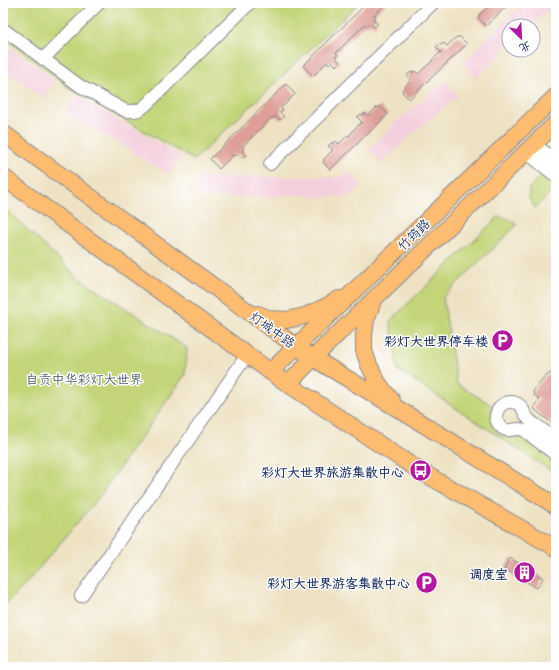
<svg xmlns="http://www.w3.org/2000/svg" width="559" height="670" font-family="'Playpen Sans','LXGW WenKai TC',sans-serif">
<rect width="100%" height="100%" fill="#fff"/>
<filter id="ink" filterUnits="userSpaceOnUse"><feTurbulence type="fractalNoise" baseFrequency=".025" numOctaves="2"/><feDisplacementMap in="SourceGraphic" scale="8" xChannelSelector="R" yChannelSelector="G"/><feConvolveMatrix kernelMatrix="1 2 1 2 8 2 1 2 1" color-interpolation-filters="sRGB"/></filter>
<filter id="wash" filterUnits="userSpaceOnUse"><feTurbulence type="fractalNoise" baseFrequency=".012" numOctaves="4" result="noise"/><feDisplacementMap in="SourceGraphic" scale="16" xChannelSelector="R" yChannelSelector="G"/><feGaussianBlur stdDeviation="0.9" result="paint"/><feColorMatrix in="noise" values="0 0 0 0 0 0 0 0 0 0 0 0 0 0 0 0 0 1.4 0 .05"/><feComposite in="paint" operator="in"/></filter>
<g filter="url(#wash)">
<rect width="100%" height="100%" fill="#eee2c3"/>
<path fill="#f4cfdd" d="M524 3H555L531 26H509V45L502 51 503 53 477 78 462 63Z
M3 42 56 81 43 98 9 73V72L3 67Z
M446 81 458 96 410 136 382 163 369 149 396 122Z
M77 96 181 156 170 174 134 154V152L103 134 102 135 66 114Z
M348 171 362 185 350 197H309V195H280V197H201L191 189 202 174 206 177H341Z"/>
<path fill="#c3d578" stroke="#6f826b" d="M3 3H359L194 160 71 89 3 37Z
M542 175 549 177 556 183V187L535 208 529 199V188Z
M3 208 11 214 79 278 187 348 185 375 99 497 25 585 3 607Z
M498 217 507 218 517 225 443 297 457 384 493 406C488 419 492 435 509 436 514 436 519 435 524 437 533 442 547 455 556 462V474L398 370 390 321Z"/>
<g id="blocks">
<path fill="#df9f98" d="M367 3H387L374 15 376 17 373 20 378 24 374 27 370 23 367 26 365 24 336 53 338 55 335 57 340 62 336 66 332 61 329 64 327 62 313 76 303 66Z
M484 3H510L486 26 478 18 480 16 479 15 488 7Z
M459 36 467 44 409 99 402 92 403 89 411 80 407 75 411 72 412 73 415 71 418 74 432 61V60L441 52 436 47 440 44 441 45 444 43 447 46 456 37 457 38Z
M286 84 295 94 281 108 283 110 280 112 284 117 280 120 276 116 273 118 272 117 243 146 244 148 242 150 246 155 242 158 238 154 235 156 233 155 219 169 210 159Z
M380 106 388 114 330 170 323 162 324 160V159L333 150 328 146 332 142 333 144 336 141 339 144 348 135 349 136 353 131V130L362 122 357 117 361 114 362 115 365 113 368 116 377 107 378 108Z
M556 369V426L535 410 534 406 540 399 534 395 533 391 545 377Z
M510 558 543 578 537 588 504 569Z"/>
</g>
</g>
<g filter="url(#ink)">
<use href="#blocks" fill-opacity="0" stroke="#848890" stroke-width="1"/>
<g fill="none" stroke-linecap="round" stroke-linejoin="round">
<defs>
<path id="minor" d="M3 29 80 86 126 111H135L141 109 148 103 250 3
M43 59 99 3
M534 144 556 161
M526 152 556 176
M270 164 433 3
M556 440C549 435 543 430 536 425 533 423 529 420 527 417 523 412 523 405 516 403 499 397 488 420 504 429 509 432 513 429 519 429 521 429 523 430 525 431L556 455
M81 596 247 355"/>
<path id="major" d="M3 133 37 158 297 347 313 358 400 410 556 506
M3 177 279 378 420 471 556 548
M373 301 366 320 364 335V351L369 365 378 383 392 401
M258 314 270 319 287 320 305 316 325 307 339 299
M270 372 556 96
M288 384 313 358 556 123"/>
</defs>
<use href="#minor" stroke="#848890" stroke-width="14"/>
<use href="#major" stroke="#848890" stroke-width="18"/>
<use href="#minor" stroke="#fff" stroke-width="12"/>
<use href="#major" stroke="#fdbc70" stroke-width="16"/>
</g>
</g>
<defs>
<symbol id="parking-disc" viewBox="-11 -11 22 22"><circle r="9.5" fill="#b5179e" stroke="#fff"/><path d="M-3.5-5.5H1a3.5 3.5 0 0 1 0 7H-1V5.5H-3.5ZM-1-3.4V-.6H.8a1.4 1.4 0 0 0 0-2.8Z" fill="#fff"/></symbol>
<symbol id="bus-disc" viewBox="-11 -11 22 22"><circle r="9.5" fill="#b5179e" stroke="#fff"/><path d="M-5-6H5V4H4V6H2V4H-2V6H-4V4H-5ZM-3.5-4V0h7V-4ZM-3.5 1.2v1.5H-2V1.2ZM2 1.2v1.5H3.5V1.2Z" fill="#fff"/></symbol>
<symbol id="building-disc" viewBox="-11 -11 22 22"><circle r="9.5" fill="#b5179e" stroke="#fff"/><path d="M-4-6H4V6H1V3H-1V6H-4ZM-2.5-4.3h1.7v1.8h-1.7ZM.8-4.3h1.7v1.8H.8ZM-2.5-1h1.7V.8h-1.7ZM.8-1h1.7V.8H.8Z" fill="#fff"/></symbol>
</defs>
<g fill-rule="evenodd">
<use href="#parking-disc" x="490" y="328" width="25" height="25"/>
<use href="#bus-disc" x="408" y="458" width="25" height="25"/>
<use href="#building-disc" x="512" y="560" width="25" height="25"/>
<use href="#parking-disc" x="414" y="570" width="25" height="25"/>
</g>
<g text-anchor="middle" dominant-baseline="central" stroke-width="3" stroke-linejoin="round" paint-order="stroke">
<g font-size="13" fill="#1b2f5e" stroke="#fff">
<text transform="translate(413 234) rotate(-44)">竹筠路</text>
<text transform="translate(273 329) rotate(36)">灯城中路</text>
</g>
<g font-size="13" font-weight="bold" fill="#1b2f5e" stroke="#fff" text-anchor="end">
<text x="488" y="340">彩灯大世界停车楼</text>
<text x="404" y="471">彩灯大世界旅游集散中心</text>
<text x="508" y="573">调度室</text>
<text x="410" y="582">彩灯大世界游客集散中心</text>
</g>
<g font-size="13" fill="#4d6166" stroke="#fff">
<text x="84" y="378">自贡中华彩灯大世界</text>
</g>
</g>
<rect width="559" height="670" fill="none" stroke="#fff" stroke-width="16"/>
<g transform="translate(521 38) rotate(156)"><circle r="19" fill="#ffffff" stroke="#a4acbf"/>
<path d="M0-3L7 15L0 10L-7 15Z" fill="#b5179e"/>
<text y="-6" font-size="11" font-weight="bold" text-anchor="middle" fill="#1b2f5e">北</text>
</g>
</svg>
